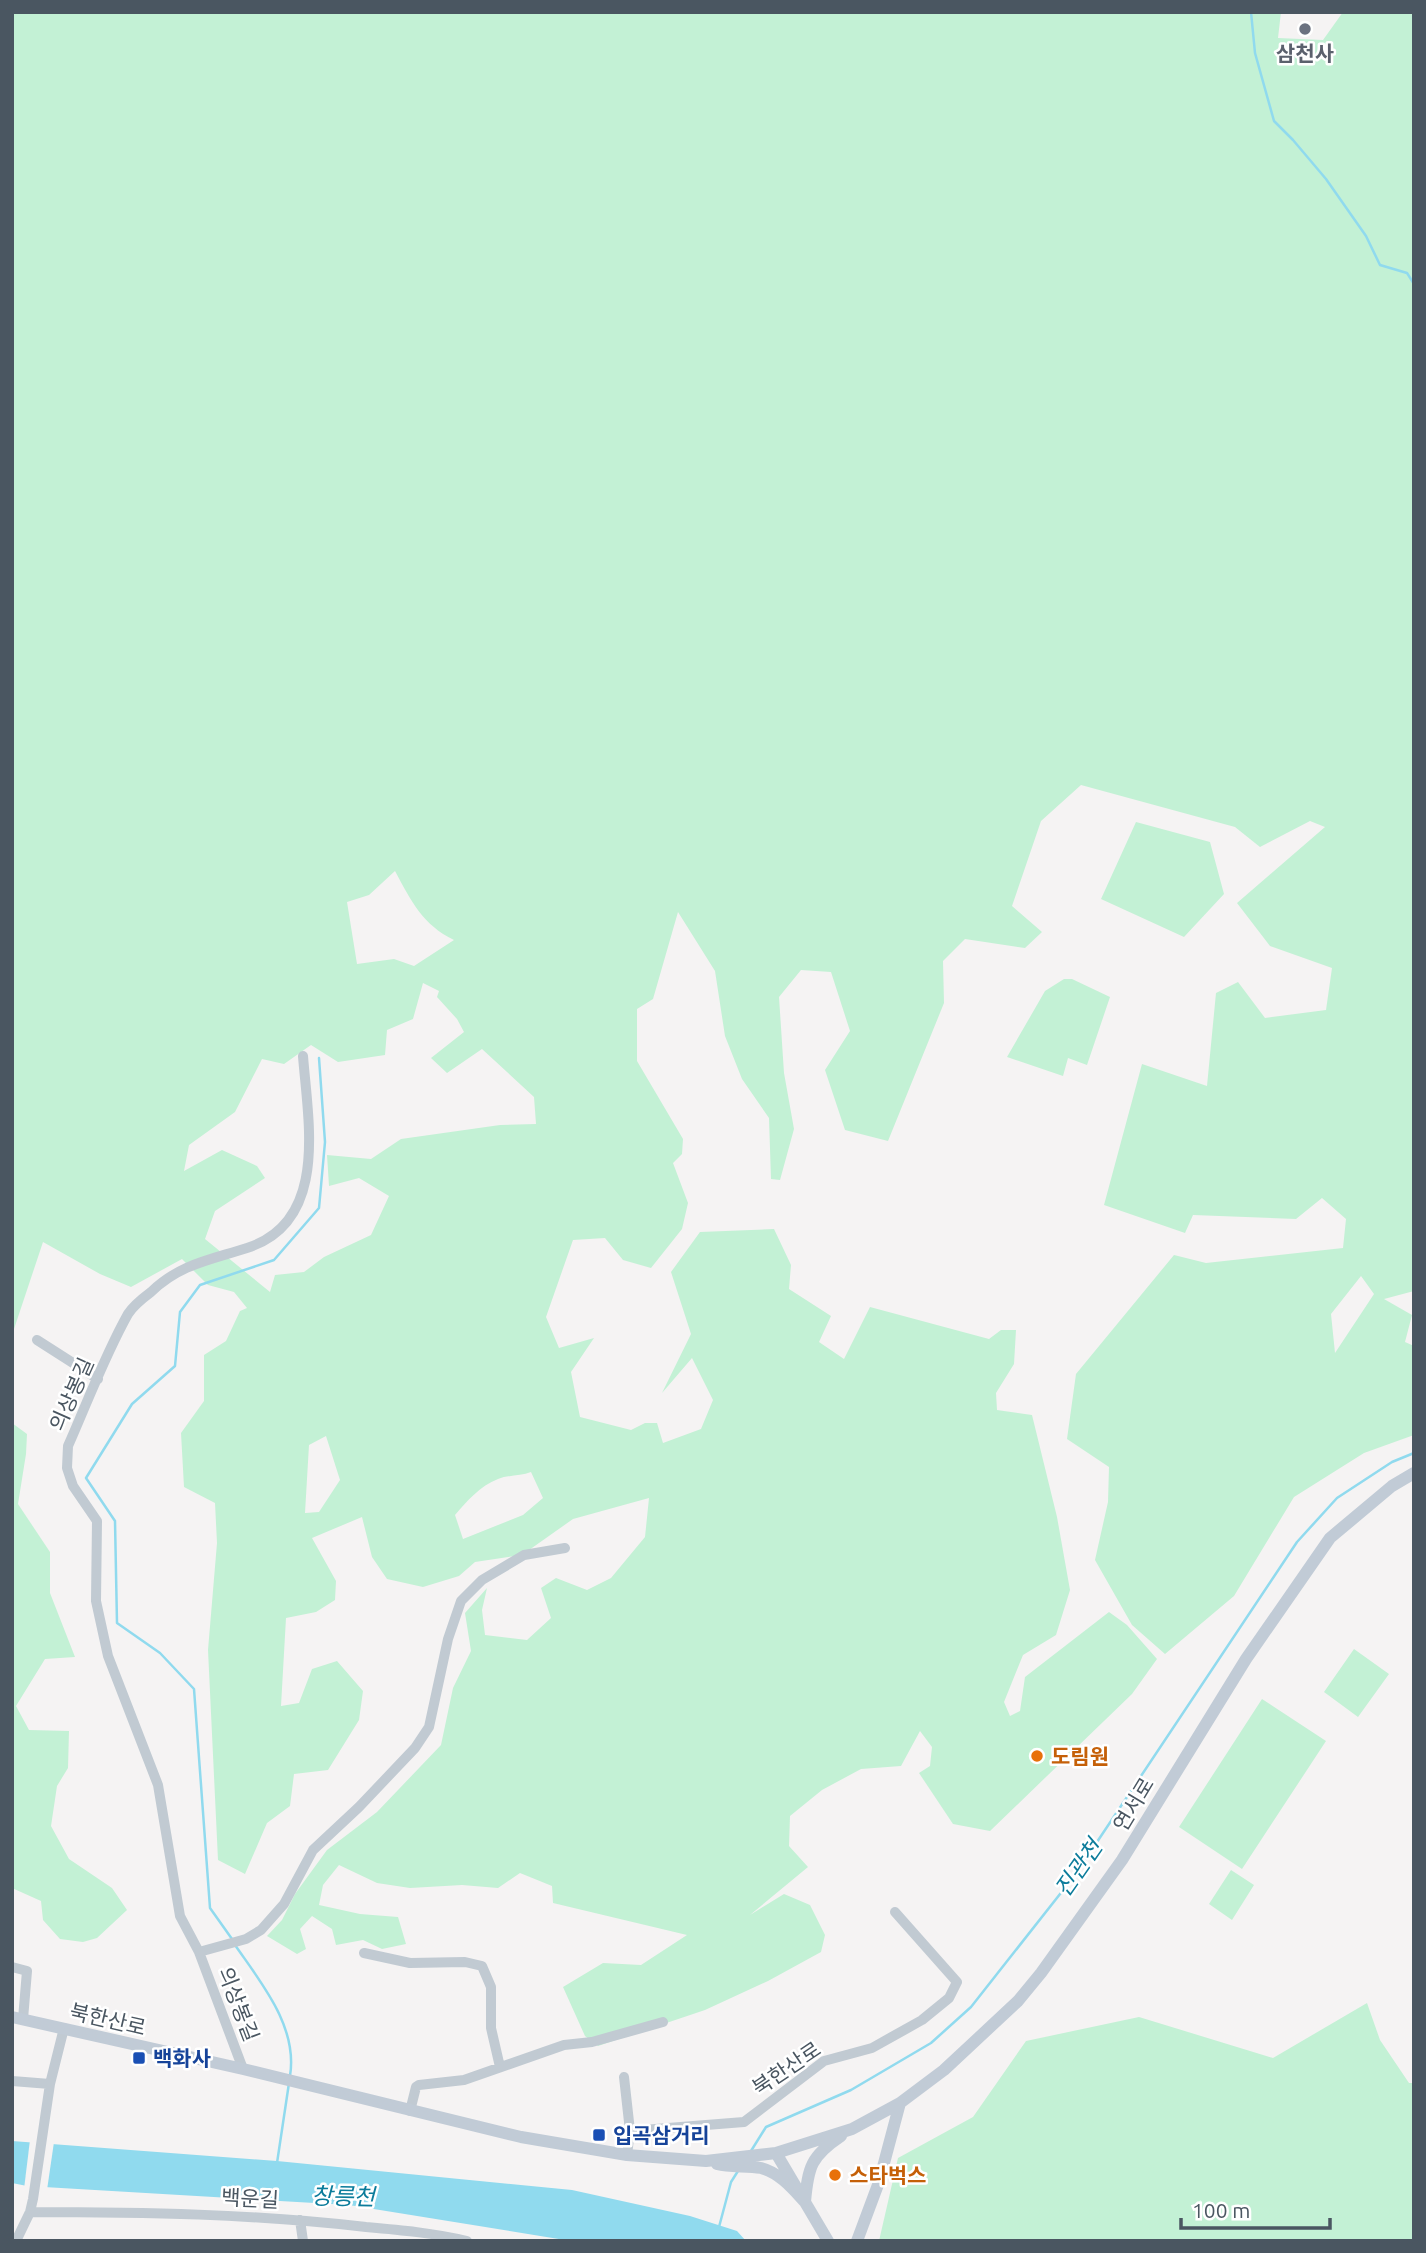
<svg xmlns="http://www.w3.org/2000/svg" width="1426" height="2253" font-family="Ubuntu,'Noto Sans KR',sans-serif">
<rect width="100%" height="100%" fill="#f5f3f3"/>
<path fill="#c3f1d5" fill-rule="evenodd" d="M12 12H1281L1278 38 1323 40 1343 12H1414V1291L1384 1299 1412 1315 1405 1342 1414 1346V1435L1364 1453 1294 1497 1234 1596 1165 1654 1132 1625 1095 1560 1108 1502 1109 1467 1067 1439 1076 1374 1174 1255 1206 1263 1343 1248 1346 1219 1322 1198 1296 1219 1193 1215 1185 1233 1104 1205 1142 1064 1207 1086 1216 993 1238 982 1265 1018 1326 1010 1332 968 1270 946 1237 903 1325 827 1310 821 1260 847 1235 827 1081 785 1041 821 1012 906 1042 932 1025 948 965 939 943 961 944 1003 888 1141 845 1130 825 1070 850 1031 831 972 801 970 779 997 784 1073 794 1129 780 1180 771 1179 769 1118 742 1079 725 1036 715 971 678 912 653 999 637 1009V1061L683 1139 682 1154 673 1163 688 1203 682 1229 651 1268 623 1260 605 1238 573 1240 546 1317 559 1348 594 1338 571 1372 580 1417 631 1430 645 1423H657L663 1443 701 1429 713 1400 692 1358 662 1393 691 1334 671 1272 700 1232 774 1229 791 1265 789 1289 831 1316 819 1342 844 1359 870 1307 989 1339 1001 1330H1016L1014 1364 996 1393 997 1410 1032 1415 1057 1517 1070 1590 1056 1635 1023 1655 1004 1702 1010 1716 1020 1711 1025 1677 1109 1612 1127 1625 1157 1659 1132 1694 990 1831 953 1824 919 1773 930 1766 932 1747 920 1731 901 1766 861 1769 822 1790 790 1816 789 1846 808 1867 750 1915 784 1894 810 1905 825 1935 821 1952 768 1981 705 2010 598 2046 585 2036 563 1987 603 1963 641 1965 687 1935 553 1903 552 1886 520 1873 498 1888 462 1885 410 1888 377 1883 339 1865 323 1885 319 1905 360 1914 398 1917 406 1944 382 1949 363 1940 336 1945 332 1929 312 1916 300 1929 306 1949 297 1954 267 1936 282 1920 295 1894 327 1850 377 1812 441 1745 453 1688 471 1651 465 1613 487 1588 482 1610 485 1635 527 1640 551 1618 541 1588 556 1578 587 1590 611 1578 645 1537 649 1498 573 1519 522 1555 475 1562 459 1576 423 1587 387 1579 372 1557 362 1517 312 1538 336 1581 335 1600 316 1612 286 1618 281 1706 299 1703 312 1669 337 1661 363 1691 359 1720 328 1770 294 1774 290 1806 267 1823 245 1874 218 1860 208 1650 217 1543 215 1503 184 1487 181 1433 204 1401V1355L226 1341 240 1311 247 1308 234 1292 208 1285 182 1259 131 1287 100 1274 43 1242 12 1335ZM395 871C411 901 423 925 454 940L414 966 394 959 357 964 347 902 369 895ZM423 983 439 991 437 997 457 1019 464 1032 431 1058 447 1073 482 1049 534 1097 536 1124 500 1125 401 1139 371 1159 327 1155 329 1186 359 1178 389 1196 371 1235 324 1257 304 1272 275 1275 270 1292 205 1239 215 1211 265 1178 257 1166 222 1150 184 1171 189 1145 235 1112 262 1059 284 1064 311 1045 338 1062 385 1055 387 1030 413 1019ZM1361 1276 1374 1294 1335 1353 1331 1314ZM326 1436 340 1480 319 1512 305 1513 309 1445ZM531 1472 543 1498 523 1515 463 1539 455 1515C467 1501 480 1486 498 1479 508 1475 521 1476 531 1472Z
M1136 822 1210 842 1224 894 1184 937 1101 899Z
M1064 979H1072L1110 997 1087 1065 1068 1058 1063 1076 1007 1057 1045 991Z
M12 1423 27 1434 26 1454 18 1504 50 1552V1593L75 1657 45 1659 16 1706 29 1730 69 1731 68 1768 57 1786 51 1826 69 1859 112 1888 127 1910 97 1938 83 1942 60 1939 43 1920 41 1901 12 1888Z
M1354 1649 1389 1674 1358 1717 1324 1692Z
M1262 1699 1326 1741 1242 1869 1179 1827Z
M1231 1870 1254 1885 1232 1920 1209 1904Z
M1367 2003 1380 2040 1409 2083H1414V2241H879L898 2158 973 2117 1026 2041 1139 2017 1273 2058Z"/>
<path fill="#90daee" d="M12 2141 277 2161 572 2190 690 2216 737 2231 746 2241H571L349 2205 27 2186 12 2183Z"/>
<path fill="#f5f3f3" d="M30 2140 54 2142 47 2190 24 2189Z"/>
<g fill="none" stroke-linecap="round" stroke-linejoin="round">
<path stroke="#90daee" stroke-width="2.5" d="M1251 12 1255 53 1274 121 1293 140 1326 179 1366 236 1380 265 1407 273 1414 284
M232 1939 210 1908 194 1689 160 1653 117 1623 115 1521 86 1478 132 1404 175 1366 180 1312 200 1285 274 1260 319 1208 325 1142 319 1058
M235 1945C262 1984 298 2027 290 2076
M751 2151 766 2127 851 2090 931 2043 971 2007 1075 1875 1297 1542 1337 1498 1392 1462 1414 1453
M277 2163 289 2083
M719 2227 731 2182 738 2171"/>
<path stroke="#c1cad2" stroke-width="10" d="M37 1340 98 1379
M199 1952 246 1939 261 1930 284 1904 313 1850 359 1807 415 1748 429 1727 448 1639 461 1601 482 1580 524 1555 565 1548
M364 1953 410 1963 465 1962 482 1966 491 1987V2028L500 2067
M12 1967 27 1971 23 2019
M243 2069 199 1952 180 1916 158 1785 108 1656 96 1601 97 1521 73 1486 67 1468 68 1446C87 1403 105 1355 128 1314 133 1306 143 1298 151 1292 180 1264 210 1260 247 1248 329 1222 308 1122 303 1056
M624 2077 630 2131
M12 2081 50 2084
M410 2111 416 2087 419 2085 464 2080 564 2045 592 2042 663 2022
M627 2155 630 2131 744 2122 824 2061 872 2048 922 2020 949 1998 957 1982 895 1912
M30 2212C143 2212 255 2214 366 2227 400 2230 434 2233 467 2241
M300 2220 303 2241
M16 2241 30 2212 33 2199 50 2084 64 2028"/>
<path stroke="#c1cbd6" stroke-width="12" d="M12 2017 243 2069 521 2137 627 2155 706 2161 776 2153 852 2129 900 2103 944 2070 1018 2001 1041 1973 1122 1860 1246 1659 1330 1538 1392 1486 1414 1473
M776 2153 828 2241
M717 2164C731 2168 747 2165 761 2168 780 2173 793 2189 805 2202
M805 2202C808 2167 811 2156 841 2136
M857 2241 879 2182 900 2103"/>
</g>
<circle fill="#6b7280" stroke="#fff" stroke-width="2.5" cx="1305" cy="29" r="7"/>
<g fill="#e8710a" stroke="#fff" stroke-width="2.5">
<circle cx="1037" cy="1756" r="7"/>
<circle cx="835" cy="2175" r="7"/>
</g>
<g fill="#1a4fb4" stroke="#fff" stroke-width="2.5">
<rect x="132" y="2051" width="14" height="14" rx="3.5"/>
<rect x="592" y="2128" width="14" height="14" rx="3.5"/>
</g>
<g text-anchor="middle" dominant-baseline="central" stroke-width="5" stroke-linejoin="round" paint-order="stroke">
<g font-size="21" font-weight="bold" fill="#5b616d" stroke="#fff">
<text x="1305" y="53">삼천사</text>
</g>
<g font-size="21" fill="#4a5661" stroke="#fff">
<text transform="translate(71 1394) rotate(-66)">의상봉길</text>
<text transform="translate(1133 1804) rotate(-59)">연서로</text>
<text transform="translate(239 2004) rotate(69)">의상봉길</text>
<text transform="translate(108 2019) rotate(13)">북한산로</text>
<text transform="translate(786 2068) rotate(-34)">북한산로</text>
<text transform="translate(250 2198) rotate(3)">백운길</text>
</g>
<g font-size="21" font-weight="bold" fill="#c56008" stroke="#fff" text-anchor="start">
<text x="1051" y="1756">도림원</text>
<text x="849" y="2175">스타벅스</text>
</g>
<g font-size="21" font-weight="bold" fill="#164399" stroke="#fff" text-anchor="start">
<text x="153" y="2058">백화사</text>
<text x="613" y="2135">입곡삼거리</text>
</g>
<g font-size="23" font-style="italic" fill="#0c7c9b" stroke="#fff">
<text transform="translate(1078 1868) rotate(-55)">진관천</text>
<text transform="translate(343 2196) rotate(1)">창릉천</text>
</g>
</g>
<rect width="1426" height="2253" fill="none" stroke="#4a5661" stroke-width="28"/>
<path d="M1181 2218v10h149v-10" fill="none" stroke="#4a5661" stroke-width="3.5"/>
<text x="1192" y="2218" font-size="21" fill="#4a5661" stroke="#ffffff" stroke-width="5" paint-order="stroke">100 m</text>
</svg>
